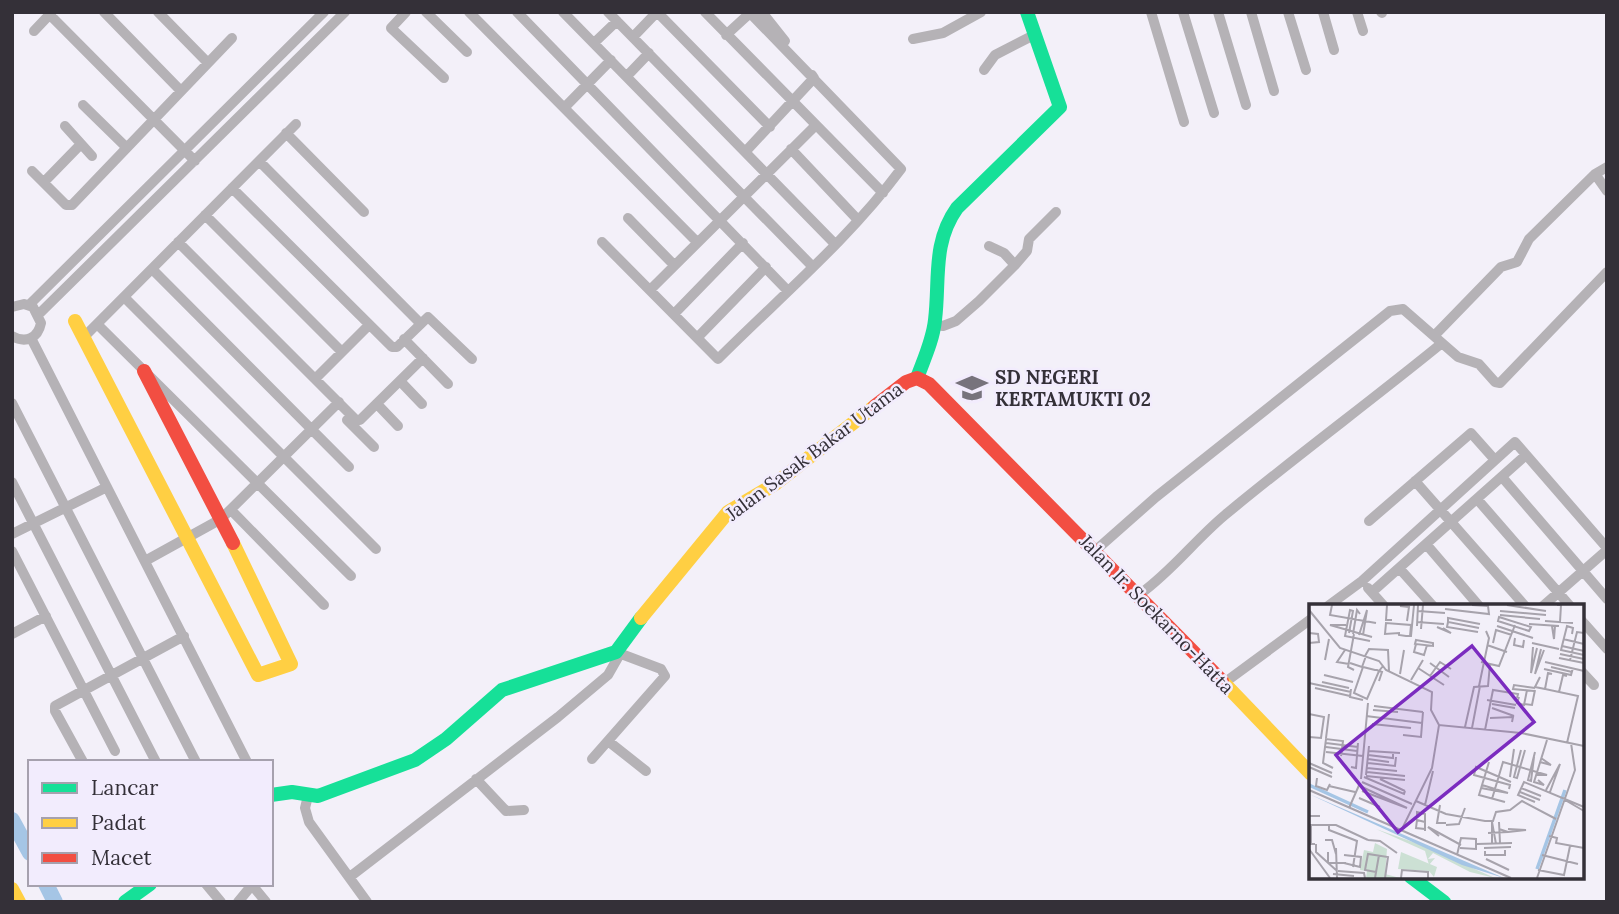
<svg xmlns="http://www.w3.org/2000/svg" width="1619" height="914" font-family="Lora,serif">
<rect width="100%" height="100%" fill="#f3f0f9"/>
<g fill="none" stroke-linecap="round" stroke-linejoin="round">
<path stroke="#a5c5e5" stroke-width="16" d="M12 820 30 853
M46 884 55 902"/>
<path stroke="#b5b2b6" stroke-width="10" d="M47 12 195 161
M104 12 180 90
M158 12 208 63
M406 12 391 28 444 78
M426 12 467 52
M469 12 697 242
M517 12 787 290
M563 12 813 267
M608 12 835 244
M657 12 770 127
M705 12 883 193
M762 12 785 41
M1151 12 1184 122
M1183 12 1214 113
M1218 12 1246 105
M1251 12 1274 91
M1288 12 1306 70
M1323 12 1334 50
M1357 12 1363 31
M1381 12 1382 13
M34 31 52 12
M633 37 657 12
M913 39 943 33 981 12
M594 43 617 21
M984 70 995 55 1034 35
M627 76 649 53
M83 105 126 147
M564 108 611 60
M65 126 92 156
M286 133 364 212
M791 149 858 220
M746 151 814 78 812 75
M259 161 420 323
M32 171 66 205H72L232 38
M1595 174 1607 191
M44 182 81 144
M232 188 392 347H397L428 317 472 359
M205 215 342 352
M628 218 674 265
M178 242 356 420H360L423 358
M602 242 718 359C780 297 849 239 901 169L750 13 726 35
M989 246 1004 253 1015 265
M152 269 349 467
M650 290 815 126
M124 297 376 549
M29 305 324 12
M12 307 24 304 33 307 41 323C38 338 26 344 12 336
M39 314 345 12
M674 314 743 243
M97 324 351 576
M935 325 943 326 956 321 979 301 1015 265 1027 251 1029 239 1056 212
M1434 336 1501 267 1517 262 1529 239 1595 174 1607 167
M698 337 766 267
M31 338 247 762
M83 338 296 124
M404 339 448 384
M315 379 369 325
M400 381 422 404
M12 403 196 762
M377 404 398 426
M347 420 374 447
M1502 477 1607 599
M1415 481 1525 606
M12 482 156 762
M1477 499 1570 606
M231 510 324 605
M1369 521 1471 433 1495 460
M12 534 107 487
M1426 544 1479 606
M1096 550 1156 497 1390 311 1403 309 1458 357 1479 364 1495 382 1500 383 1607 272
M12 551 115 751
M145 561 221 519 339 402
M1399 568 1433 606
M1368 588 1384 606
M1372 592 1526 455
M1140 594C1172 571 1195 540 1225 515 1296 456 1371 401 1442 343
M1328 606 1362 581 1515 442 1607 548
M1543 606 1607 550
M1582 621 1607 649
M12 634 46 616
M1582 672 1594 685
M1224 683 1311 619
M608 741 646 771
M592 759 665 676 661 669 616 652
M83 762 55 711V706L184 636
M476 779 506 811 524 810
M308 796 305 808 309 822 367 902
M351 876 558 717 608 675 620 654
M206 884 221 902
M238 902 252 885 266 902"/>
<path stroke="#16e098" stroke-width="14" d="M917 378C924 359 933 340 935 320 940 280 932 243 957 208L1060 107 1027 12
M271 795 292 792 318 796 415 760 446 739 502 690 616 652 641 618
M1411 877 1444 902
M125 902 150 884"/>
<path stroke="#ffcf43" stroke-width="14" d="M75 321 258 675 291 664 233 543
M641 618 728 512 775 484 875 406
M1222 681 1311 774
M12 889 19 902"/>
<path stroke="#f24e42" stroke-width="14" d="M144 371 233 543
M875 406 906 382 917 378 929 384 1222 681"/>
</g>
<defs>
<symbol id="school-bare" viewBox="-9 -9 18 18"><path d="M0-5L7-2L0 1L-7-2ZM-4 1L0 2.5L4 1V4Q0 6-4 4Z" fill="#77737c" stroke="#f2ecfd" stroke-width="2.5" paint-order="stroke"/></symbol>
</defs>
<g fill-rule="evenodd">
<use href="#school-bare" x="950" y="366" width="44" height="44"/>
</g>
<g text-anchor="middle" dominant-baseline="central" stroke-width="5" stroke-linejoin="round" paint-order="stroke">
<g font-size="19" font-weight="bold" fill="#343038" stroke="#f2ecfd" text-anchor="start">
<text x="995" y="377">SD NEGERI<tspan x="995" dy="22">KERTAMUKTI 02</tspan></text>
</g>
<g font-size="19" fill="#343038" stroke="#f2ecfd">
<text transform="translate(814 451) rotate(-37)">Jalan Sasak Bakar Utama</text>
<text transform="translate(1157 614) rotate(46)">Jalan Ir. Soekarno-Hatta</text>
</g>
</g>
<g transform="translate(1309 604)">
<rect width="275" height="275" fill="#f3f0f9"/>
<path d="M67 225 107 239 186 274 161 268 124 249 119 255 126 254 120 261 116 247ZM66 239 78 245 76 270 91 274H57L58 267 51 266 55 246 64 248Z" fill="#cce0d4"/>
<path d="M92 248 128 263 125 273 120 267 89 265Z" fill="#cce0d4"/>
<path d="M0 190 195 274 153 261Z" fill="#a5c5e5"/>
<path fill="none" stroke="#a5c5e5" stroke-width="3.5" d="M0 181 59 208M228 265 256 186"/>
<path fill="none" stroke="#a7a3ac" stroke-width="2" d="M23 1 21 11 67 19M78 1 77 16H83M198 1 237 7M248 1H252L251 18M91 2 100 3 98 17M136 5 180 10 179 2 163 1M0 6 31 44 70 57 77 66 123 88 122 106 130 121M109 7 136 9M191 7 237 11M191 11 231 15M190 13 222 23 220 27 189 17ZM236 17 264 19M108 18 135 20M139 18 138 23 169 28M220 20 250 22M37 21H21L63 33M108 22 109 1M188 22 224 34M243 22 245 35 246 22M128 23 142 29 134 24M170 24 139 18V14L171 20M112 25 114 1M40 29 44 7 41 6 36 32 61 37M44 30 48 6 51 10M263 30 264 24 258 22 252 46 275 51M50 31 58 6 54 31M101 32 102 21 77 19 76 30 90 29V31L97 32H102L105 1M206 34 205 41 214 43 215 36M254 35 275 40M107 36 124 39V42L106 40ZM0 39 10 38 9 30 0 29M184 39 187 26 203 31M223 39 250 45M107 40 105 48 115 51 118 41M178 41 198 48M253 42 275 47M224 43 222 69 228 44M232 45 226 70 235 46M36 46 28 58 40 60M251 50 275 55M56 52 60 45 79 46 80 67M250 54 275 59M16 56 20 35M261 56 268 28 275 29M172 58 190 62 206 21M236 58 275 67M41 59 53 63 57 52M121 59 140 73M242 63 263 68M109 64 135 81M235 65 262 71 264 64M45 66 39 63 45 30M91 70 95 46M243 70 239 69 236 85 269 92 258 139M15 71 44 78M121 72 131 58 142 65M231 73 226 83 236 85M102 76 114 56M70 77 73 68 70 67 68 66H66L54 63 45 89 58 95 70 67 74 62M13 78 40 84M0 79 42 88M170 82 180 34 177 27M6 84 41 92M42 85 41 93 54 96M225 87 204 85 205 81 226 84M250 88 254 71 258 72M210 93 208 99 215 101 218 86M178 96 207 101M183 100 206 104M215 100 223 101 226 86M65 102 114 108M183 104 205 112M64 106 89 108M0 110 15 113 12 134 0 133M57 112 113 119M181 114 204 113 203 118M63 120 102 124M156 123 165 83 179 82 181 60M163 124 171 82M176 126 184 86 209 90 208 94M94 131 112 133 114 108M17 134 20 110M17 139 49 143M17 143 48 147M212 146 205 173 208 174 216 146M60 147 91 149M17 148 54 152M59 151 84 154V150M225 153 222 177 219 176 226 148M59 155 80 158M180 158 170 191 196 198M231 158 242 161 232 154M0 159 23 169M59 159 86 162 87 153M0 163 23 173M42 163 47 164 49 139M24 164 14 159 17 135 34 137 32 152M58 164 88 167M58 168 96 172M57 171 60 142M57 172 96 176M55 173 95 190 96 187M201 173 205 145M8 174 7 182 18 186 21 180M52 175 59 99M71 175 96 187M229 176 235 181 225 178 238 136M53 178 103 200M20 182 46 188M53 183 98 204 53 187M172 184 199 189 173 181M212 184 232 192M200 185 201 181 165 171 167 163 202 178M0 186 202 274M237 186 251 160 241 188M211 188 231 196M50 194 71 203M183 195 194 158 238 171H227M256 196 275 207M107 197 137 210 176 217H184L187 208 201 206 213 197 247 215M226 198 209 191 215 178 275 203M0 201V212H11M116 201 124 167M131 201 128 219H137M40 204 51 179M108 212V208L116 210V227M116 218 108 216 107 224 116 225M190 218 191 239M2 220V240H6M0 221H27L59 236M20 221V226L48 237 44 263M137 221 150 220 156 204M92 227 123 164 130 121 212 129 275 142M199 228 217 226 199 225M179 229 199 228 190 225M130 232 119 223 152 241M240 232 248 234 247 239 275 244M16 236H23L27 250M59 236 71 237 88 249M7 240V248L27 266M168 240 203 239M183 240V218L187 240M27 244 28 274M175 244 202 243M0 245 21 274M176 247V251H196V246M19 248V259H37M35 251 52 253 51 263 35 259M148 251 152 234 167 235V245L151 244M233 251 269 260M177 255 200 266M229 266 255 271 261 242M29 267 55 269 56 274M67 268 56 266 59 250 79 253 76 274M24 270 45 272M66 274 70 251M92 274 93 266 119 268V274M228 274 266 166 262 139"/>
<path fill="#7b2cbf" fill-opacity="0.15" stroke="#7b2cbf" stroke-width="3.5" d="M163 42 225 118 89 228 27 151Z"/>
<rect width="275" height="275" fill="none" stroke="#343038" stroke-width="3.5"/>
</g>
<rect width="1619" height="914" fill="none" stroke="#343038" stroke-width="28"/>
<rect x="28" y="760" width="245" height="126" fill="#f2ecfd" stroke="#a6a1ae" stroke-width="2"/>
<rect x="42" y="783" width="35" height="10" fill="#16e098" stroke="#a6a1ae" stroke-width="2"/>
<text x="91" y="795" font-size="21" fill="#343038">Lancar</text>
<rect x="42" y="818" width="35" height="10" fill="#ffcf43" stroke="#a6a1ae" stroke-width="2"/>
<text x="91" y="830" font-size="21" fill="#343038">Padat</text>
<rect x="42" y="853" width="35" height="10" fill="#f24e42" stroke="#a6a1ae" stroke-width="2"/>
<text x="91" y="865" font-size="21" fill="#343038">Macet</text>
</svg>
